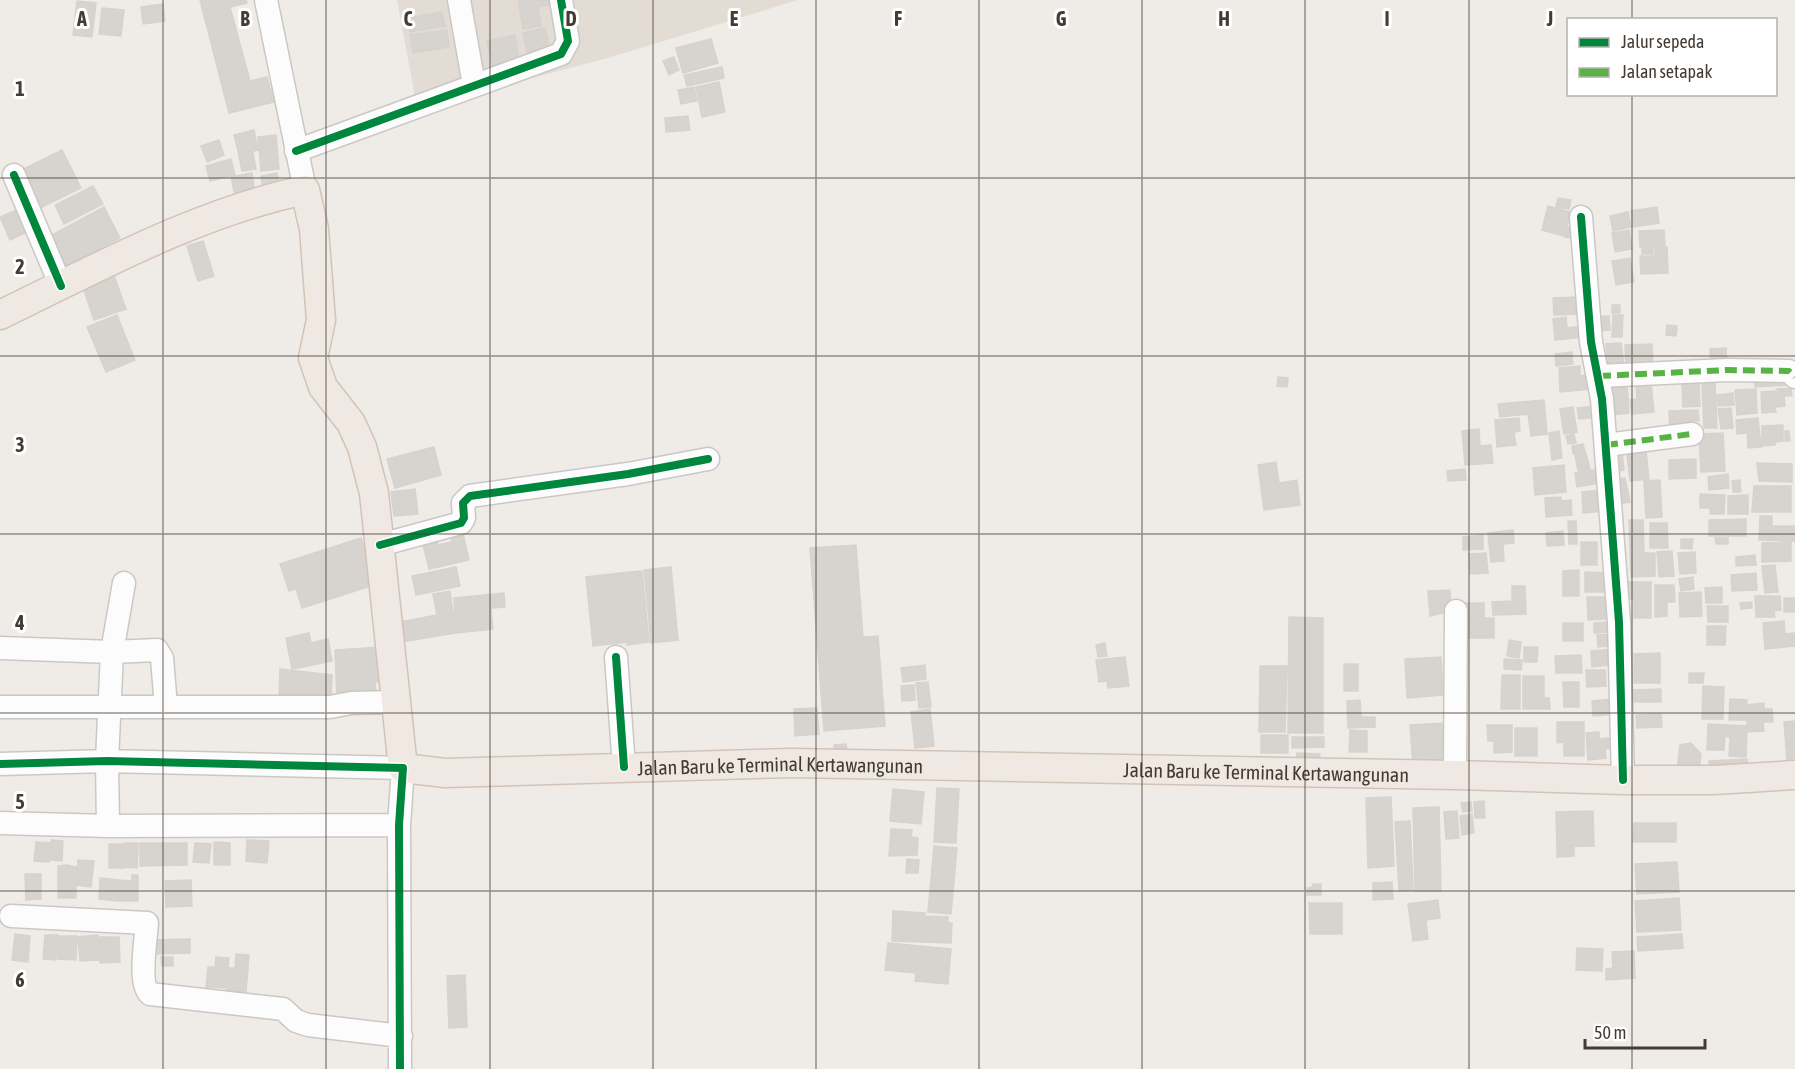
<svg xmlns="http://www.w3.org/2000/svg" width="1795" height="1069" font-family="'Asap Condensed',sans-serif">
<rect width="100%" height="100%" fill="#efece8"/>
<path fill="#e3dcd5" d="M397 0H798L608 58 417 108Z"/>
<path fill="#d7d3cf" stroke="#d7d2ce" stroke-width="1.5" d="M200 0H246L247 3 230 7 250 81 267 77 274 102 229 113Z
M518 0H550L551 5 538 7 541 26 523 29Z
M77 1 96 3 92 37 73 35Z
M163 4 165 21 143 24 141 7Z
M102 8 124 10 121 36 99 34Z
M442 12 445 26 410 32 407 18Z
M545 28 550 50 528 55 523 33Z
M447 30 449 47 413 53 410 35Z
M515 35 520 63 493 69 487 41Z
M711 39 718 63 683 73 676 48Z
M674 57 679 70 669 75 663 61Z
M722 67 724 78 687 86 684 75Z
M719 82 725 112 702 117 696 87Z
M694 87 697 101 681 104 678 90Z
M688 116 690 130 666 132 665 118Z
M254 130 258 150 239 155 234 135Z
M276 135 279 169 261 171 258 137Z
M219 140 224 155 207 162 201 146Z
M62 150 81 188 36 210 17 172Z
M253 153 256 169 242 171 239 156Z
M231 159 235 175 210 181 206 166Z
M252 173 255 193 235 196 231 177Z
M277 173 280 186 263 189 261 176Z
M93 186 103 204 64 224 55 205Z
M1558 198 1571 200 1569 209 1556 207Z
M26 206 36 228 10 240 0 217Z
M1548 206 1571 212 1564 236 1542 230Z
M104 207 120 238 64 267 48 237Z
M1657 207 1659 223 1633 227 1631 211Z
M1628 212 1631 227 1613 231 1610 216Z
M1568 227 1573 229 1570 238 1565 237Z
M1629 230 1632 249 1615 252 1612 233Z
M1664 230 1665 246 1640 247 1639 231Z
M203 241 214 276 198 281 187 246Z
M1655 247H1667L1668 273 1641 274 1640 256H1655Z
M1642 248H1653V254H1642Z
M1630 258 1634 282 1616 285 1612 261Z
M113 273 126 309 94 320 82 284Z
M1579 297 1580 314 1554 315 1553 298Z
M1612 305H1620V313H1612Z
M117 315 135 360 106 372 87 327Z
M1613 315H1623L1622 337H1612Z
M1609 316 1610 330 1593 331 1592 317Z
M1566 317 1567 328 1584 326 1585 337 1555 340 1553 319Z
M1667 325 1677 326 1676 336 1666 335Z
M1621 343 1624 366 1608 368 1606 344Z
M1652 344 1653 368 1626 369 1625 345Z
M1726 348 1727 365 1711 366 1710 349Z
M1572 352 1573 364 1556 366 1555 354Z
M1580 366V376L1590 375 1591 389 1560 392 1559 368Z
M1789 374 1790 385 1755 387 1754 375Z
M1278 377 1288 378 1287 387 1277 386Z
M1651 382 1654 412 1632 414 1630 400 1637 399 1636 384Z
M1699 382 1700 406 1683 407 1682 383Z
M1715 383 1717 428H1704L1702 384Z
M1627 385 1629 413 1610 415 1608 387Z
M1791 388 1792 396H1777V389Z
M1756 389 1757 413 1737 415 1735 390Z
M1775 391 1776 397H1784L1785 406 1775 407 1776 412 1762 413 1761 392Z
M1733 393 1734 405 1718 406 1717 395Z
M1544 400 1547 434 1531 436 1528 414 1500 417 1498 404Z
M1596 406 1598 417 1579 419 1577 408Z
M1573 407 1577 432 1564 434 1560 409Z
M1731 408 1733 428 1721 429 1718 409Z
M1698 410 1699 421H1689V431L1670 432 1669 411Z
M1519 418 1520 431 1514 432 1516 445 1497 447 1495 420Z
M1758 418 1761 447 1748 448 1747 433 1737 434 1736 420Z
M1783 425V441L1775 442V445L1762 446V426Z
M1479 429 1480 446 1491 445 1493 463 1465 465 1462 431Z
M1559 431 1562 458 1552 460 1549 433Z
M1785 431H1789L1790 441H1785Z
M1723 433 1725 471 1701 472 1699 434Z
M1574 434 1576 443 1568 444 1566 436Z
M1583 444 1585 452 1573 454 1572 446Z
M434 447 441 475 395 488 387 459Z
M1622 451 1624 470 1614 472 1611 452Z
M1646 451 1649 479 1630 481 1627 454Z
M1586 453 1590 469 1578 471 1575 455Z
M1696 459V478L1669 479V460Z
M1276 462 1279 483 1297 480 1300 505 1264 510 1258 465Z
M1757 463 1792 464V482L1759 481Z
M1564 465 1566 492 1535 495 1533 468Z
M1465 469 1466 480 1448 481 1447 471Z
M1599 469 1601 483 1577 487 1575 473Z
M1728 474 1729 488 1709 490 1708 477Z
M1625 478 1630 502 1614 505 1610 480Z
M1660 480 1662 517 1646 518 1644 481Z
M1740 480 1741 492H1733L1732 481Z
M1754 486H1791V512H1752Z
M415 489 418 514 394 516 391 492Z
M1604 490 1605 511 1583 513 1582 492Z
M1700 494 1725 495 1724 514H1710V508H1700Z
M1748 495V514H1728V496Z
M1561 497V501L1571 500 1572 515 1546 517 1545 498Z
M1760 516H1772V526H1795V541L1759 540Z
M1746 519V536H1709V520Z
M1629 520H1643L1644 553H1655V576L1631 577Z
M1568 521H1576L1577 544H1569Z
M1650 523H1667L1668 548H1650Z
M1513 530 1514 543 1503 544 1504 561 1491 562 1488 533Z
M1563 531 1564 545 1547 546 1546 533Z
M463 534 469 560 429 569 422 541 436 537 438 545 452 542 451 536Z
M1483 535V549L1463 550V537Z
M361 538 370 565 289 591 280 564Z
M1715 538H1728V544H1716Z
M1681 539H1693L1692 549 1681 548Z
M1581 542H1597V565H1581Z
M1791 542V561L1762 562V543Z
M856 545 863 637 878 636 885 726 824 731 810 548Z
M1672 551 1674 576 1659 577 1657 552Z
M1695 552 1696 573 1680 574 1678 553Z
M1486 553 1488 573 1470 574 1469 554Z
M1755 555 1756 565 1736 566V557Z
M1775 565 1778 592 1765 593 1762 566Z
M365 567 371 586 302 608 296 589Z
M456 567 460 586 416 595 412 576Z
M671 567 678 640 651 643 644 570Z
M1579 570V596H1563V571Z
M642 571 649 642 627 645 620 573Z
M1585 572 1614 573 1613 592H1585Z
M620 573 627 642 593 646 586 577Z
M1756 573 1757 590 1732 591 1731 575Z
M1693 577 1694 589 1681 591 1679 579Z
M1622 582H1651V618H1634V599H1623Z
M1655 585H1674L1675 602H1667V616L1655 617Z
M1512 586H1525L1526 614 1493 615 1492 602 1512 601Z
M1722 587V603H1706L1705 588Z
M1450 590 1451 611 1430 616 1428 591Z
M450 591 456 633 402 642 399 622 437 615 433 594Z
M1701 592 1702 616 1680 617 1679 593Z
M504 593 505 607 491 608 493 629 456 633 454 598Z
M1755 596H1780L1781 610 1774 611 1775 617H1756Z
M1587 597H1606V619L1588 620Z
M1784 598H1795V612H1784Z
M1752 602V608L1741 609 1740 603Z
M1466 603H1484V618H1494V638H1466Z
M1707 606H1728V622H1708Z
M1289 617 1323 618V733H1288Z
M1784 621 1785 634 1795 633V646L1765 649 1763 623Z
M1611 622V632L1594 633V623Z
M1563 623H1583V641H1563Z
M1707 626H1726L1725 645H1707Z
M309 633 311 643 328 639 332 661 292 669 286 638Z
M1616 634 1617 645 1598 647 1597 635Z
M1509 640 1521 642 1519 658 1507 656Z
M1105 643 1107 656 1098 657 1096 645Z
M382 647 383 682H375L376 695 337 698 335 650Z
M1524 647H1538L1537 662H1524Z
M1616 649 1617 664 1592 667 1591 651Z
M1660 653V683H1634V654Z
M1581 655 1582 673H1556L1555 656Z
M1125 657 1129 686 1108 688 1107 681 1099 682 1096 660Z
M1441 657 1443 695 1407 698 1405 659Z
M1504 659 1522 660 1521 670 1504 669Z
M1344 664H1358V691H1344Z
M925 665 926 679 903 682 901 668Z
M1260 666H1287L1285 732H1259Z
M280 669 332 675 331 700 279 698Z
M1586 670H1605L1606 686 1587 687Z
M1689 673H1704L1703 683H1689Z
M1502 675H1520V709H1501Z
M1523 676H1544V698H1549L1550 709H1523Z
M928 682 931 707 919 708 916 683Z
M1563 682H1579V707H1564Z
M914 685 915 700 902 701 901 686Z
M1703 686 1724 687 1723 719H1702Z
M1661 689V702H1633V690Z
M1614 699 1615 714 1593 716 1592 701Z
M1730 699 1747 700 1746 720H1729Z
M1360 700 1361 717H1375V727L1348 728 1347 701Z
M1764 703V709H1772L1773 722H1763L1764 731 1747 732V705Z
M817 708 819 734 795 736 794 709Z
M930 709 934 746 915 748 911 712Z
M1661 714 1662 727 1637 728 1636 715Z
M1795 721V760H1787L1784 722Z
M1557 722H1584V756H1564V742L1557 743Z
M1446 723 1449 764 1413 766 1410 725Z
M1708 724 1747 726 1746 757 1729 756 1730 737 1725 736 1724 750H1707Z
M1487 725H1512V752L1494 753V741H1488Z
M1515 728H1537V756H1515Z
M1350 730 1367 731V752H1349Z
M1599 732V739L1619 737 1620 747 1605 749 1606 758 1588 760 1586 733Z
M1261 735H1288V753H1261Z
M1292 737H1324V747L1292 748Z
M1691 743 1701 754 1699 773 1677 770 1680 745Z
M846 744 848 760 835 761 834 745Z
M1297 753 1320 754 1319 763H1296Z
M1747 759V774L1709 775V761Z
M937 788 959 789 956 843 934 842Z
M893 789 924 792 921 824 890 821Z
M1391 797 1394 866 1368 868 1366 798Z
M1484 801 1485 818H1475L1474 802Z
M1471 802 1472 811 1463 812 1461 803Z
M1439 807 1441 891H1415L1413 808Z
M1457 811 1459 838 1446 839 1444 812Z
M1593 811 1594 846 1557 847 1556 812Z
M1472 814 1474 833 1462 835 1460 816Z
M1410 821 1413 890 1399 891 1395 822Z
M1634 823H1676V842H1633Z
M891 829 912 830 911 837 918 838 917 855 889 856Z
M51 840 63 841 62 861 50 860Z
M247 840H255L254 862 246 861Z
M255 840 269 841 267 863 254 862Z
M36 842 50 843 49 862 34 861Z
M214 842 230 843V865H214Z
M125 843H138L137 868 124 867Z
M140 843H187V865L140 866Z
M195 843 211 844 209 863 193 862Z
M109 844H124V868H109Z
M934 846 957 848 951 914 928 912Z
M1574 846V856L1557 857V847Z
M907 859 919 860 918 873H906Z
M78 860 94 861 91 887 76 885Z
M1677 862 1678 877 1636 880 1635 864Z
M67 865 76 867V898H58V866Z
M25 874H41V899L26 900Z
M132 875H138V901H117L119 880 132 881Z
M1678 877 1679 892 1637 894 1636 880Z
M100 878 119 880 117 901 99 899Z
M191 880 192 906 166 907 165 881Z
M1392 882 1393 899 1373 900V883Z
M1313 884H1321V895H1307V888L1313 887Z
M1679 898 1681 930 1637 932 1635 901Z
M1438 900 1440 918 1426 920 1428 939 1413 941 1408 904Z
M1309 903H1342V934H1310Z
M893 911 925 913V916L948 917V923H952L951 943 892 941Z
M15 934 30 936 28 962 12 960Z
M1682 934 1683 948 1638 951 1637 937Z
M45 935H58L56 960 43 959Z
M98 935 100 960 80 961 78 937Z
M59 936H77L76 960 58 959Z
M100 937H119L120 962 100 963Z
M190 939V953L152 954V940Z
M888 943 951 949 948 984 915 981 916 973 885 970Z
M1577 948 1603 949 1602 971 1576 970Z
M1634 951 1635 978 1606 980V969L1613 968 1612 952Z
M236 954 249 955 246 992 226 990 228 968H235Z
M161 957H173V966H162Z
M216 957 229 958 226 988 206 987 208 967H215Z
M465 975 467 1027 449 1028 447 976Z"/>
<g fill="none" stroke-linecap="round" stroke-linejoin="round">
<defs>
<path id="minor" d="M266 0 305 190
M459 0 474 85
M296 151 561 54 568 41 561 0
M14 175 61 286
M1581 217 1591 342 1602 399 1619 622 1623 780
M1599 376 1727 370 1789 371 1795 377
M1606 445 1692 434
M380 545 461 523 464 518 463 503 470 496 628 474 708 459
M0 648 112 652 157 650 162 658 166 707
M616 657 624 767
M0 707H330L351 703 398 702
M0 764 107 761 403 768 399 825 400 1069
M1455 775 1456 611
M0 823 108 826 399 825
M108 826 107 761 112 652 124 583
M11 916 147 923C146 939 138 984 150 994L283 1009 296 1021 308 1025 401 1036"/>
<g id="major">
<path id="s1" d="M0 315C97 268 199 212 305 190L314 229 321 320 313 358 323 387 351 423 362 447 374 493 403 768 445 773 792 763 1455 775 1623 780H1714L1795 775"/>
</g>
</defs>
<use href="#minor" stroke="#cbc8c4" stroke-width="25"/>
<use href="#major" stroke="#d1c4b6" stroke-width="31"/>
<use href="#minor" stroke="#fdfcfc" stroke-width="22"/>
<use href="#major" stroke="#f0e9e3" stroke-width="28"/>
<path stroke="#57b346" stroke-width="6" stroke-dasharray="12 6" stroke-linecap="butt" d="M1599 376 1727 370 1789 371 1795 377
M1606 445 1692 434"/>
<defs>
<path id="cycleway" d="M296 151 561 54 568 41 561 0
M14 175 61 286
M1581 217 1591 342 1602 399 1619 622 1623 780
M380 545 461 523 464 518 463 503 470 496 628 474 708 459
M616 657 624 767
M0 764 107 761 403 768 399 825 400 1069"/>
</defs>
<use href="#cycleway" stroke="#fff" stroke-width="11"/>
<use href="#cycleway" stroke="#00873e" stroke-width="8"/>
</g>
<path fill="none" stroke="#453b35" stroke-width="1.5" stroke-opacity="0.55" d="M163 0V1069M326 0V1069M490 0V1069M653 0V1069M816 0V1069M979 0V1069M1142 0V1069M1305 0V1069M1469 0V1069M1632 0V20M1632 94V1069M0 178H1795M0 356H1795M0 534H1795M0 713H1795M0 891H1795"/>
<g text-anchor="middle" dominant-baseline="central" stroke-width="6" stroke-linejoin="round" paint-order="stroke">
<g font-size="20" fill="#453b35" stroke="#fff">
<text stroke="none"><textPath href="#s1" startOffset="1305">Jalan Baru ke Terminal Kertawangunan</textPath></text>
<text stroke="none"><textPath href="#s1" startOffset="1791">Jalan Baru ke Terminal Kertawangunan</textPath></text>
</g>
</g>
<g font-size="20" text-anchor="middle" font-weight="bold" fill="#453b35" stroke="#fff" stroke-width="6" stroke-linejoin="round" paint-order="stroke">
<text x="82" y="26">A</text>
<text x="245" y="26">B</text>
<text x="408" y="26">C</text>
<text x="571" y="26">D</text>
<text x="734" y="26">E</text>
<text x="898" y="26">F</text>
<text x="1061" y="26">G</text>
<text x="1224" y="26">H</text>
<text x="1387" y="26">I</text>
<text x="1550" y="26">J</text>
<text x="20" y="96">1</text>
<text x="20" y="274">2</text>
<text x="20" y="452">3</text>
<text x="20" y="630">4</text>
<text x="20" y="809">5</text>
<text x="20" y="987">6</text>
</g>
<rect x="1567" y="18" width="210" height="78" fill="#ffffff" stroke="#b5b1ae" stroke-width="1.5"/>
<rect x="1579" y="38" width="30" height="9" fill="#00873e" stroke="#b5b1ae" stroke-width="1.5"/>
<text x="1621" y="48" font-size="18" fill="#453b35">Jalur sepeda</text>
<rect x="1579" y="68" width="30" height="9" fill="#57b346" stroke="#b5b1ae" stroke-width="1.5"/>
<text x="1621" y="78" font-size="18" fill="#453b35">Jalan setapak</text>
<path d="M1585 1039v9h120v-9" fill="none" stroke="#453b35" stroke-width="3"/>
<text x="1594" y="1039" font-size="18" fill="#453b35" stroke="#ffffff" stroke-width="4.5" paint-order="stroke">50 m</text>
</svg>
